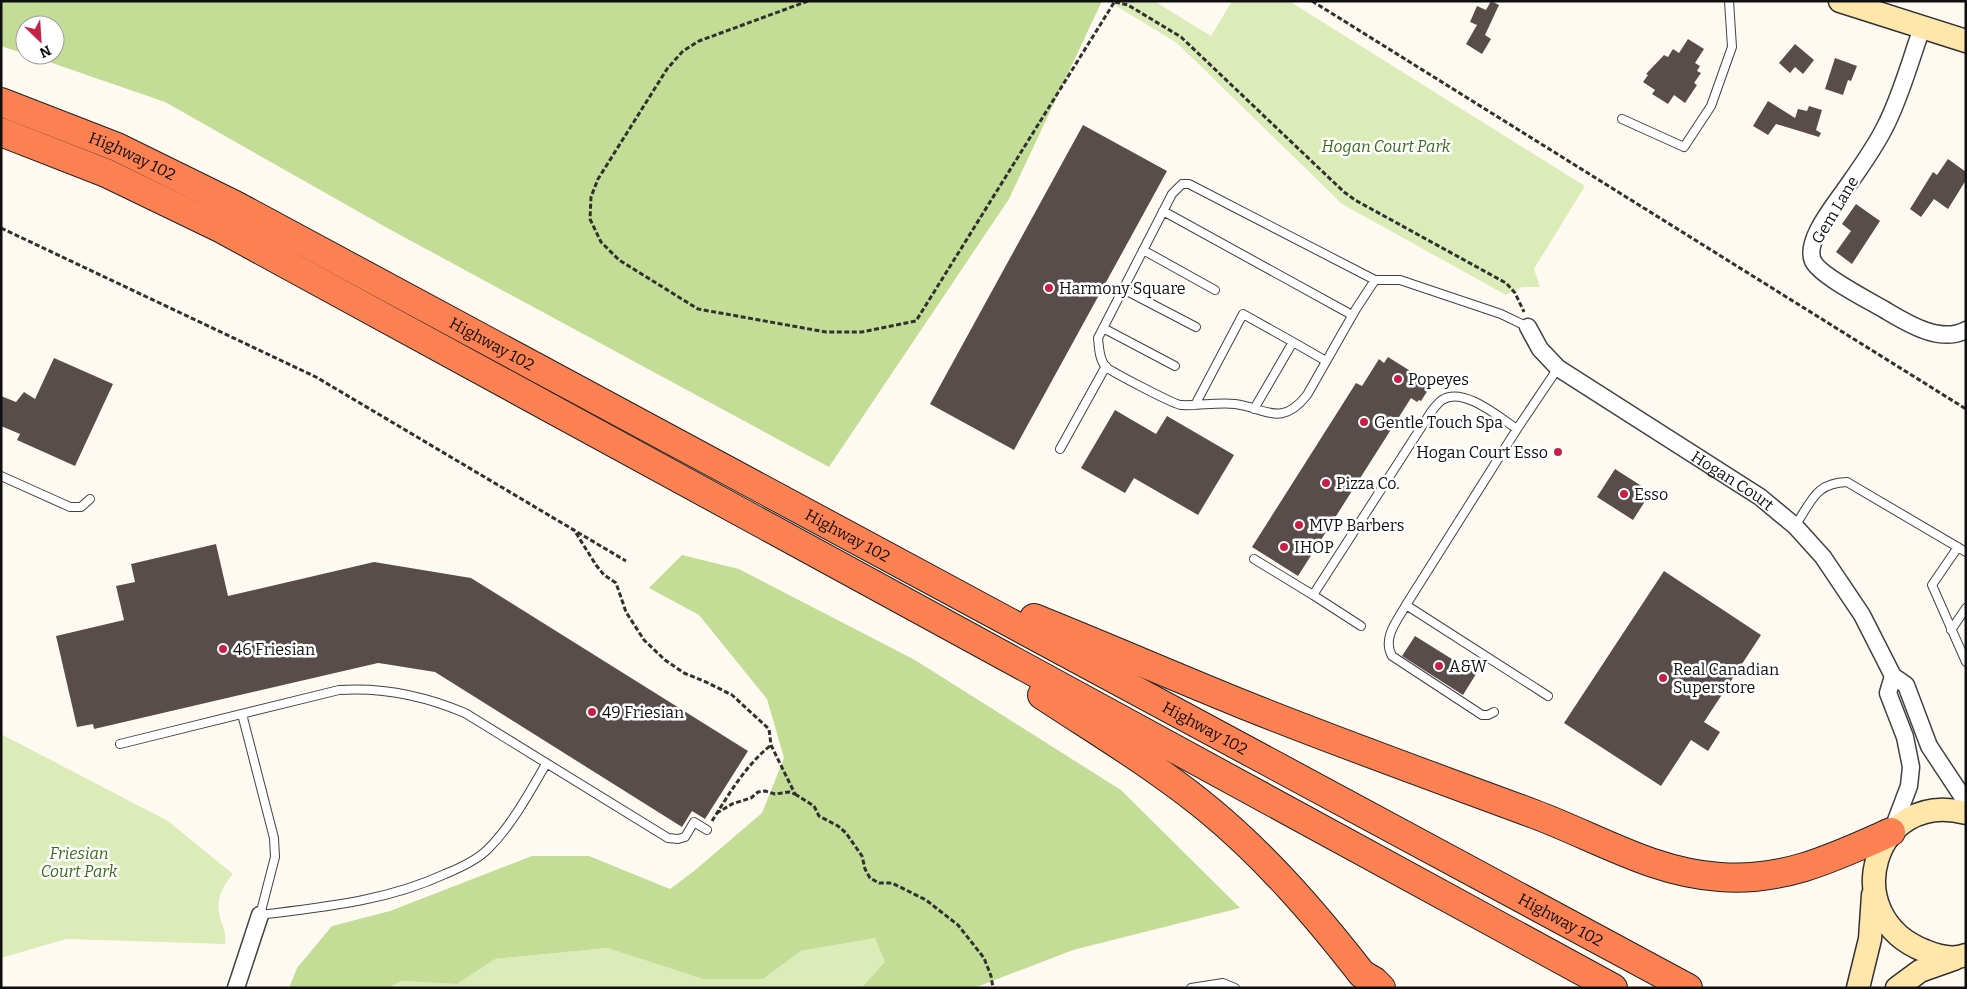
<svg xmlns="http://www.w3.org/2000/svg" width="1967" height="989" font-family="Bitter,serif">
<rect width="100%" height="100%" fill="#fffaf1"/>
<path fill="#dcecb8" d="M1108 1H1154L1211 36 1232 1H1289L1585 186 1534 269 1540 287H1522L1506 295 1342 204 1177 43Z
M1 734 168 821 233 874C222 887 215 900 220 917 223 927 227 934 225 944L66 939 1 958Z
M875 938 886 962 861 988H387L402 981 457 984 494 959 607 948 703 979H763L801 951Z"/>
<path fill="#c3dd96" d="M1 1H1102L1009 199 829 467 389 229 165 102 29 55H55V25H25V54L1 46Z
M682 555 739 569 915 660 1121 790 1240 908 1073 950 974 988H861L885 962 875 938 801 951 763 979H703L607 948 495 959 457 984 402 981 387 988H289L297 968 332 926 390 911 532 856H589L670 889 694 871 762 813 784 758 767 699 699 615 649 588Z"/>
<path fill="#584d4b" d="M1491 1 1499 5 1485 35 1491 39 1482 54 1466 44 1477 25 1470 22 1477 6 1486 10Z
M1688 39 1704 49 1695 63 1700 66 1697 71 1701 73 1694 83 1697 85 1685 103 1674 95 1668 104 1652 94 1655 90 1643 82 1648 75 1646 74 1664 55 1668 57 1673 49 1679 53Z
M1795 44 1814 60 1803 74 1795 67 1790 73 1779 63Z
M1835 58 1857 66 1851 81 1848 80 1843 95 1825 89Z
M1768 101 1795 118 1798 109 1807 111 1809 106 1822 110 1816 130 1821 133 1819 137 1776 124 1768 135 1753 126Z
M1083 125 1167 171 1014 450 930 404Z
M1948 159 1966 172V180L1948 209 1934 199 1921 217 1910 209 1933 172 1937 175Z
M1856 204 1880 221 1852 264 1836 252 1851 231 1842 224Z
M1388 357 1420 377 1418 381 1428 387 1426 389 1428 390 1421 401 1419 400 1417 402 1411 398 1298 576 1252 547 1356 383 1362 386 1379 359 1384 363Z
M54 358 113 384 75 466 17 440 20 434 1 426V396L16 402 24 392 35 399Z
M1115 410 1156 434 1167 416 1234 455 1198 515 1134 478 1125 493 1081 468Z
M1615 469 1651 492 1633 520 1597 497Z
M216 544 228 596 374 562 471 578 748 751 705 819 692 811 682 827 435 672 385 664 378 663 94 729 93 724 77 727 56 636 124 620 116 586 135 582 131 564Z
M1664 571 1761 635 1704 722 1720 732 1708 751 1691 740 1661 786 1564 723Z
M1415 636 1476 674 1463 695 1402 656Z"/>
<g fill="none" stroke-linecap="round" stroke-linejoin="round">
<defs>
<path id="lane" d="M1622 119 1684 147 1711 106 1732 47 1729 1
M1163 211 1352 315
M1143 250 1215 290
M1375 280 1356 309 1307 395C1281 428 1266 408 1235 404 1217 402 1199 406 1181 405 1175 405 1112 372 1106 367 1099 360 1099 347 1098 338L1172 194 1182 184H1189L1375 280H1400L1501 314 1528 327
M1123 289 1196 327
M1103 328 1175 366
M1293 342 1326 361
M1195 405 1243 314 1293 342 1254 409
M1060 449 1106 366
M1 476 70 507H81L90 499
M1795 526C1812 501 1815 483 1847 482L1966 552
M1958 547 1932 585 1966 662
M1254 559 1313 595 1431 412C1434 408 1438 403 1442 400 1463 386 1499 417 1517 429
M1313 595 1361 626
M1406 605C1397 621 1382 638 1392 656L1482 715H1488L1494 712
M1951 630 1966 608
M1548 696 1406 605 1517 429 1558 368
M242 714 274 838 275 857 260 915C324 907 387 901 445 874 460 868 477 860 488 849 512 825 529 793 546 764
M120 744 339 690C383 687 425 696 465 713L668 838 678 839 685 837 694 822 707 830
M1191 988 1223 983 1235 988"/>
<g id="street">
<path d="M1922 28C1910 61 1901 96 1885 127 1874 149 1860 168 1846 188 1835 204 1804 241 1813 261 1820 276 1870 301 1885 310 1907 323 1940 344 1966 330"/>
<path id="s1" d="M1528 327 1540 349 1558 368 1760 497 1795 526 1823 557 1862 615 1893 676 1906 685 1929 746 1966 802"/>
<path d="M1892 831 1909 786 1911 767 1905 737 1888 693 1893 676"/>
<path d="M236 988 260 915"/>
</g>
<path id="secondary" d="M1840 1 1966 41
M1966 813C1874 788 1835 916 1925 951 1937 956 1953 960 1966 955
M1858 988 1870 939 1873 895
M1897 988 1920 971 1954 959"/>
<g id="highway">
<path id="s2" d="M1 102 117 147 235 205 1688 988"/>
<path d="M1 132 106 173 222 229 1613 988"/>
<path d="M1034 618C1104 646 1173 676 1242 704 1339 743 1437 778 1534 814 1596 837 1653 873 1720 877 1784 882 1835 857 1891 832"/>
<path d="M1042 695C1098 732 1157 767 1209 810 1267 858 1316 915 1362 974L1374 981 1381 988"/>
</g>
</defs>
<use href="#lane" stroke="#424242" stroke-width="10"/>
<use href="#street" stroke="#424242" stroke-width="19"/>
<use href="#secondary" stroke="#313131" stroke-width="25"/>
<use href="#highway" stroke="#202020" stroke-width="30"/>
<path stroke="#313131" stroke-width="3" stroke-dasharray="5 2.5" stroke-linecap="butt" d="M808 1 699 41 683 51 667 69 598 179 591 197 590 219 601 242 619 260 698 309 826 332H862L916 321 1115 1
M1312 1 1966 409
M1115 2 1128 5 1181 37 1344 192 1355 200 1506 283 1515 293 1524 312
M1 228 316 377 626 561
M576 533 596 565 604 575 616 583 626 612 644 640 665 660 684 673 706 682 732 695 769 729 771 745 795 794 789 792 775 794 765 791 758 792 751 798 732 804 717 813
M795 794 814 806 819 816 838 826 846 833 862 856 865 869 870 878 879 883H892L926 900 958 925 984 958 991 976 993 988
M712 821C729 794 745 766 771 745"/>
<use href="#lane" stroke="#fff" stroke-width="8"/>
<use href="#street" stroke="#fff" stroke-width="16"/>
<use href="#secondary" stroke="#ffe7ac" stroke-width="22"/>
<use href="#highway" stroke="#fb8153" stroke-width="28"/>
</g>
<g fill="#c62046" stroke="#fff" stroke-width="2">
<circle cx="1049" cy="288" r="5"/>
<circle cx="1398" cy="379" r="5"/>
<circle cx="1364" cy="422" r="5"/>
<circle cx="1558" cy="452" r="5"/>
<circle cx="1326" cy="483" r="5"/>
<circle cx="1624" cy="494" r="5"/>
<circle cx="1299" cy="525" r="5"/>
<circle cx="1284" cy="547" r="5"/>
<circle cx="223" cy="649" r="5"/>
<circle cx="1439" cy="666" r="5"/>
<circle cx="1663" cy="678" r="5"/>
<circle cx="592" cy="712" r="5"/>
</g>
<g text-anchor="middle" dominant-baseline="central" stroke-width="5" stroke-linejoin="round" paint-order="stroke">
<g font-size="16" font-style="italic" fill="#3a6b1b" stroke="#fff">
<text x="1386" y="146">Hogan Court Park</text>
<text x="79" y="853">Friesian<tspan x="79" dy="18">Court Park</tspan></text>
</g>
<g font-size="16" fill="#0f0f0f" stroke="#fff">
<text stroke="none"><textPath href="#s2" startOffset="142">Highway 102</textPath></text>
<text transform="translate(1835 210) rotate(-59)">Gem Lane</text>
<text stroke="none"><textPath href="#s2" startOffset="548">Highway 102</textPath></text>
<text stroke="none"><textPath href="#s1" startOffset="259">Hogan Court</textPath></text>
<text stroke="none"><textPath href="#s2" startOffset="952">Highway 102</textPath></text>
<text stroke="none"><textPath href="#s2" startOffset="1358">Highway 102</textPath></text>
<text stroke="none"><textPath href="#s2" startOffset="1762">Highway 102</textPath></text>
</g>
<g font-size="16" fill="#0f0f0f" stroke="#fff" text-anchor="start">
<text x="1059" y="288">Harmony Square</text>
<text x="1408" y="379">Popeyes</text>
<text x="1374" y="422">Gentle Touch Spa</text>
<text x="1548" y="452" text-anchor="end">Hogan Court Esso</text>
<text x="1336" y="483">Pizza Co.</text>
<text x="1634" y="494">Esso</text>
<text x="1309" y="525">MVP Barbers</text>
<text x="1294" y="547">IHOP</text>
<text x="233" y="649">46 Friesian</text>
<text x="1449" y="666">A&amp;W</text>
<text x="1673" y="669">Real Canadian<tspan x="1673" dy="18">Superstore</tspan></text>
<text x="602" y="712">49 Friesian</text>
</g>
</g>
<rect width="1967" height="989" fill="none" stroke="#0f0f0f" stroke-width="5"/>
<g transform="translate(40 40) rotate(155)"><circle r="24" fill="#ffffff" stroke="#9f9f9f"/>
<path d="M0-4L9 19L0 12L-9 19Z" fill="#c62046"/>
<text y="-8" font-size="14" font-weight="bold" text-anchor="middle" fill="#0f0f0f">N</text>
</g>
</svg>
